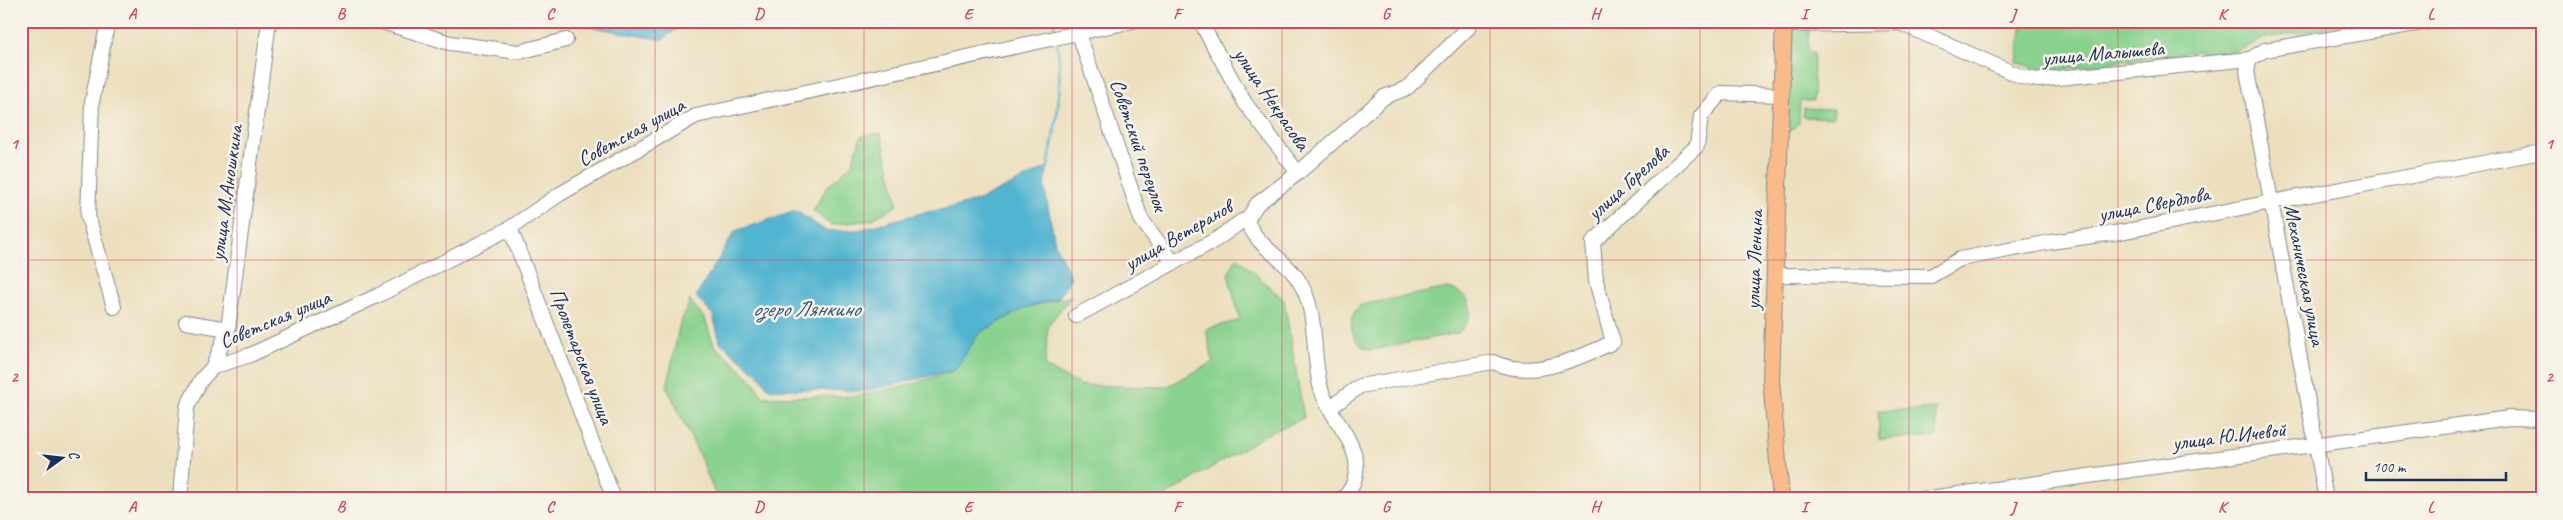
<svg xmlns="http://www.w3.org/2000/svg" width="2563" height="520" font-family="Caveat,sans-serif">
<rect width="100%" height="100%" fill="#f7f3e8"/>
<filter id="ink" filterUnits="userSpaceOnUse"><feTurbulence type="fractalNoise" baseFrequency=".02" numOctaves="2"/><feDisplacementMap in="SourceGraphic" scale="10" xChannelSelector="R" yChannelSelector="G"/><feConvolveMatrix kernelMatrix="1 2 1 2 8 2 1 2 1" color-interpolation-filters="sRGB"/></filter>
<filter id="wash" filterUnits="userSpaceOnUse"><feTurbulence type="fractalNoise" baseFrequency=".0096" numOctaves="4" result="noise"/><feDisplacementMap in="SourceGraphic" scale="20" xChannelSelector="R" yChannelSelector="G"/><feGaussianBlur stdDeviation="1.12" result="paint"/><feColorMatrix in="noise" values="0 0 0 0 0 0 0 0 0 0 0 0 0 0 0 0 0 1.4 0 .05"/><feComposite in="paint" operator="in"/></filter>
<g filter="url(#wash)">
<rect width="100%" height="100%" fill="#ecdfbd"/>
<path fill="#89d28e" stroke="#528076" d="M2022 21H2363L2261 39C2247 50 2214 59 2198 51L2059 70H2039L2017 62Z
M1809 27 1808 52H1814L1813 101H1800L1799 123 1784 136 1789 33 1793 28Z
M1804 108 1834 109 1833 118 1803 117Z
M881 133 898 205 871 220 831 225 813 211 827 187 852 164 861 136Z
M1237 257 1284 300 1304 418 1265 435 1160 499H717L701 459 667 387 679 327 690 300 705 319 714 345 752 380 763 397 858 396 913 384 955 370 979 333 1025 308 1072 296 1048 325 1045 367 1080 385 1166 387 1213 362 1206 329 1240 320 1228 274Z
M1448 288C1474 294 1477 316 1458 333L1371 350C1351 346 1344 317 1361 305Z
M1936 409 1937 437 1879 439 1878 411Z"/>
<path fill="#51b4d0" stroke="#367297" d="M560 21H687L662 40Z
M1048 167 1044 185 1055 244 1071 277 1059 298 1025 308 979 333 955 370 865 391 769 389 758 374 720 342 713 315 696 297 735 231 796 211 826 231 858 230 917 214 955 207 979 200Z"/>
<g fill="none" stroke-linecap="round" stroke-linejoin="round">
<path stroke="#51b4d0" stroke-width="2.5" d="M1053 21 1056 34
M1048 167C1056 125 1064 84 1057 42"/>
</g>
</g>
<g filter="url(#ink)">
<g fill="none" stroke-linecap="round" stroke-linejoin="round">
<defs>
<path id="minor" d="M108 21 92 102 88 216 114 307
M379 21 450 43 519 52 566 40
M1200 21 1245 103 1298 173
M1783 25 1900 23 2022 77 2038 80 2250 59 2265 50 2433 21
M1079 34 1141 219 1173 262
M2250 59 2247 71 2326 499
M1247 220C1256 247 1285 258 1299 281 1319 312 1311 354 1321 389 1328 414 1351 434 1356 461 1358 474 1353 490 1342 499
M1247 220 1257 204 1298 173 1384 97 1407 88 1469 27 1470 21
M510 228 614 499
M1774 275 1931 276 1960 259 2051 242 2121 232 2271 202 2542 152
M1076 316 1217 239 1242 221 1247 220
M186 322 228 329
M213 367 250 355 379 295 510 228 560 194 696 116 1133 21
M1331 407 1360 386 1493 362C1531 380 1578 359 1613 342L1596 281 1593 242 1697 146 1701 116 1721 93 1781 95
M180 499 187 407 201 380 213 367 228 329 269 21
M1922 499 2509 418 2542 419"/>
<path id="major" d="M1781 499 1771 379 1784 21"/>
</defs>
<use href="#minor" stroke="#84878e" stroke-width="16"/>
<use href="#major" stroke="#84878e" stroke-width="18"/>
<use href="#minor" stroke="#fff" stroke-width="14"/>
<use href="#major" stroke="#fabb8b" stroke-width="16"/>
</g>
</g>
<path fill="none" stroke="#d1495b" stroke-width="1" stroke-opacity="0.55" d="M237 21V499M446 21V499M655 21V499M864 21V499M1072 21V499M1282 21V499M1490 21V499M1700 21V499M1909 21V499M2118 21V499M2326 21V499M21 260H2542"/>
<g text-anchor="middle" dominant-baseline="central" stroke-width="5" stroke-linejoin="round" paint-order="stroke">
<g font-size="21" fill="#1b2f5e" stroke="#f7f3e8">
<text transform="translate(2103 53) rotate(-5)">улица Малышева</text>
<text transform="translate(1272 99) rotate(56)">улица Некрасова</text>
<text transform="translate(631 132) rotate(-29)">Советская улица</text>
<text transform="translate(1139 145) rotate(71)">Советский переулок</text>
<text transform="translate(1628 182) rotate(-42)">улица Горелова</text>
<text transform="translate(226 193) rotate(-82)">улица М.Аношкина</text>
<text transform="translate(2154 204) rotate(-11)">улица Свердлова</text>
<text transform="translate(1178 235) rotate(-30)">улица Ветеранов</text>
<text transform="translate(1754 260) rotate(-88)">улица Ленина</text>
<text transform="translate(2305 275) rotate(79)">Механическая улица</text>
<text transform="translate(275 319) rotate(-23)">Советская улица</text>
<text transform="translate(582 356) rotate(69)">Пролетарская улица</text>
<text transform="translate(2229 436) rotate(-7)">улица Ю.Ичевой</text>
</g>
<g font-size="22" font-style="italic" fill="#2b5780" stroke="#f7f3e8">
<text x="806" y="309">озеро Лянкино</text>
</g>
</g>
<rect width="2563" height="520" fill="none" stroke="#f7f3e8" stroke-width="55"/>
<g transform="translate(62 458) rotate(75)" stroke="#f7f3e8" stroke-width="4" paint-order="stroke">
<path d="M0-4L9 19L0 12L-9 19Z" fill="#1b2f5e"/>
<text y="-8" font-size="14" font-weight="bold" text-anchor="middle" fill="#1b2f5e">С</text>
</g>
<path d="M2366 472v8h140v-8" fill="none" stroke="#1b2f5e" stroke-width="2.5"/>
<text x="2373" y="472" font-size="15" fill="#1b2f5e" stroke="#f7f3e8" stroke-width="4" paint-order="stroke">100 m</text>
<rect x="28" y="28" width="2508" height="464" fill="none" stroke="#d1495b" stroke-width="2"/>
<g font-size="16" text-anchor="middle" font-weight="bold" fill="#d1495b">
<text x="132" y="19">A</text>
<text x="341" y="19">B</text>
<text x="550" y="19">C</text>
<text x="759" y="19">D</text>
<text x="968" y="19">E</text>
<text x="1177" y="19">F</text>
<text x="1386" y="19">G</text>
<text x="1595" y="19">H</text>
<text x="1804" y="19">I</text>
<text x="2013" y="19">J</text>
<text x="2222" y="19">K</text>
<text x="2431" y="19">L</text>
<text x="14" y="149">1</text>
<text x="2549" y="149">1</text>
<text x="14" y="382">2</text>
<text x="2549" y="382">2</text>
<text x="132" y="512">A</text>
<text x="341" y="512">B</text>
<text x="550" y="512">C</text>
<text x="759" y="512">D</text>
<text x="968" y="512">E</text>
<text x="1177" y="512">F</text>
<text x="1386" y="512">G</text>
<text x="1595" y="512">H</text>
<text x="1804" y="512">I</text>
<text x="2013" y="512">J</text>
<text x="2222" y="512">K</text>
<text x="2431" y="512">L</text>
</g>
</svg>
